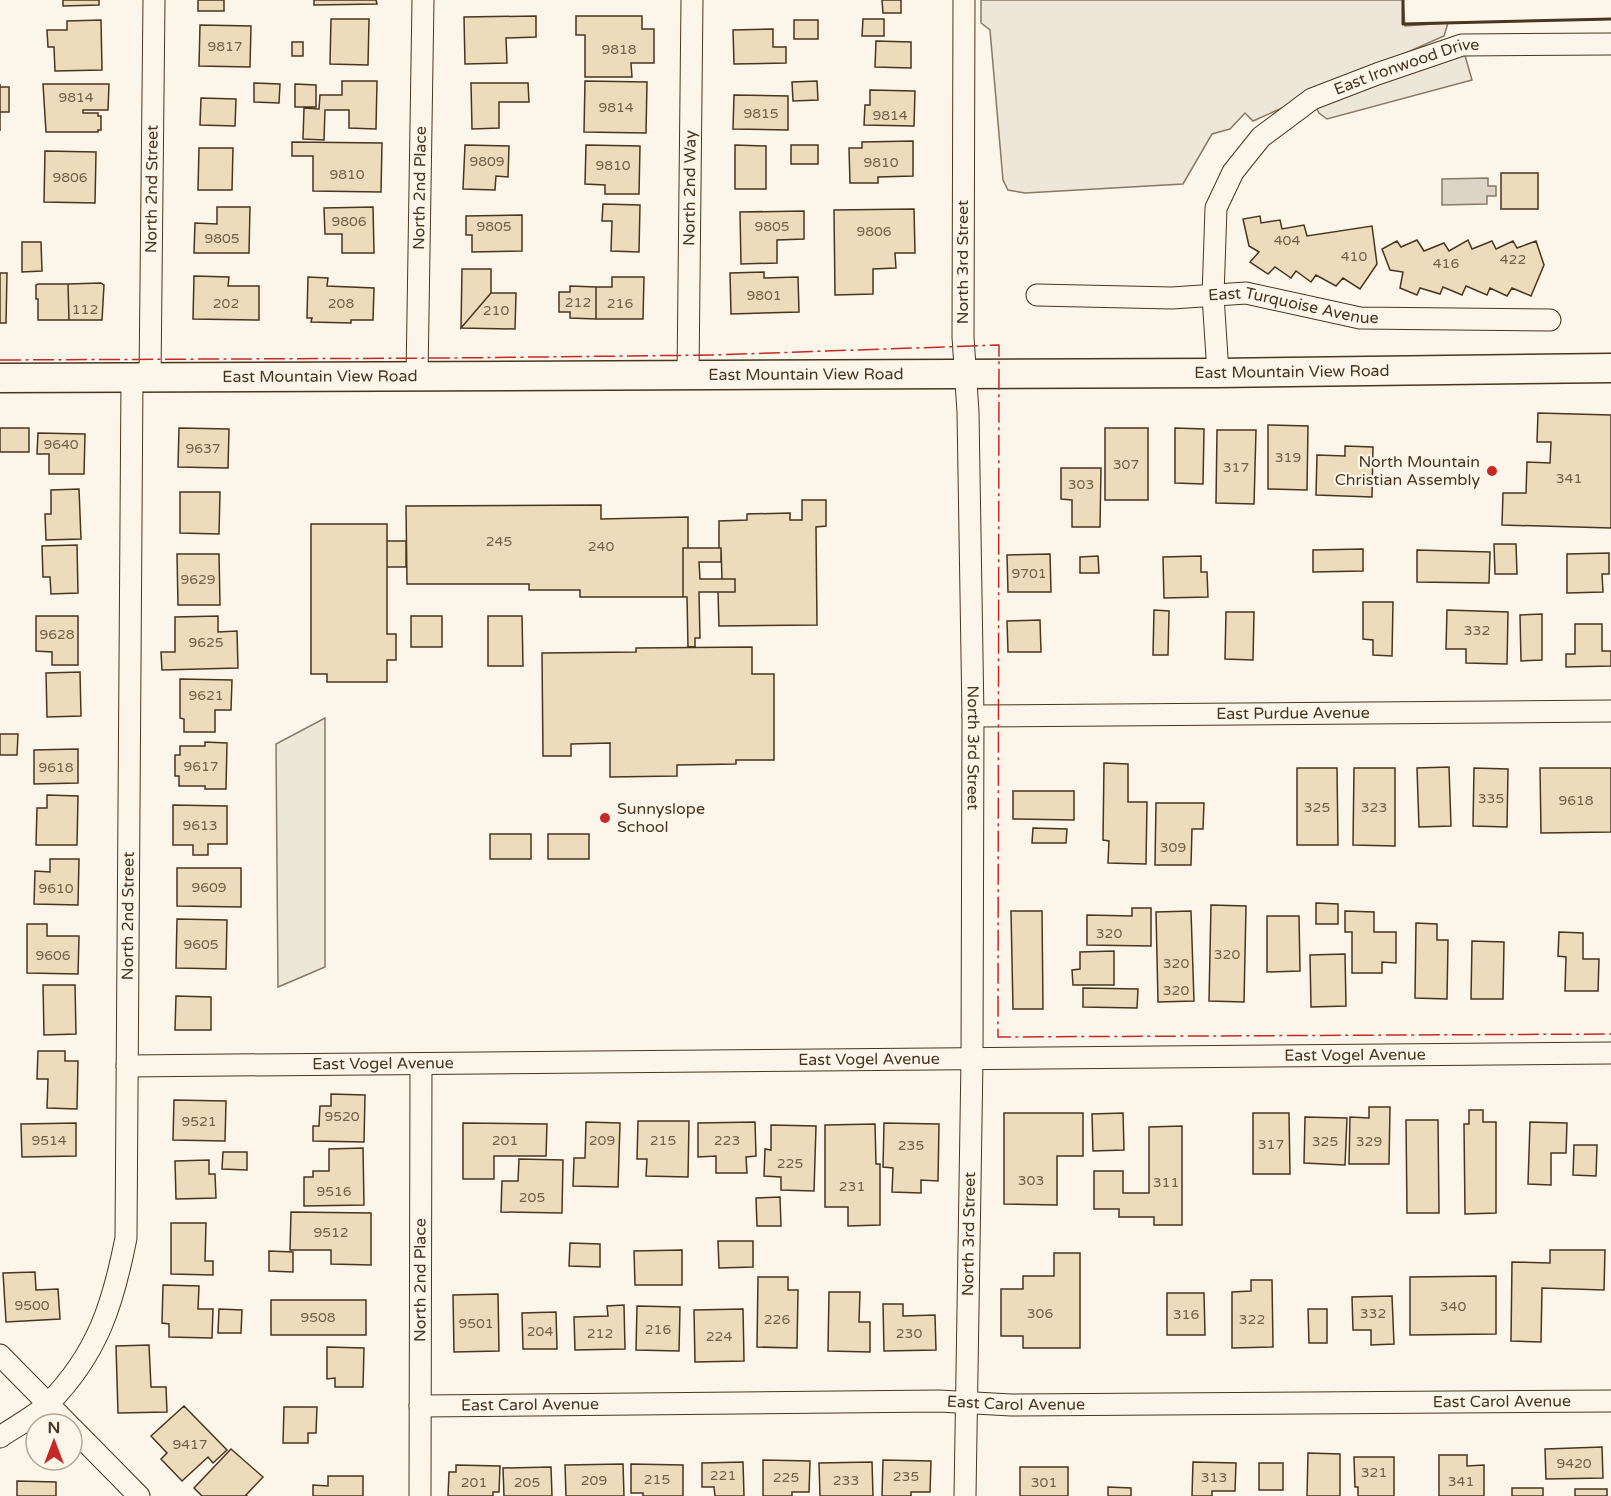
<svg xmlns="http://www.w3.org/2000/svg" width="1611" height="1496" font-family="'Varela Round',sans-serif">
<rect width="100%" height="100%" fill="#fbf6e9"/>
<path fill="#ede6d9" stroke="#887966" stroke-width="1.5" d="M981 0H1403L1405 26 1448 23 1444 36 1253 121 1245 113 1230 129 1212 134 1183 184 1025 193 1008 190 1003 180 990 30 981 23Z"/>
<path fill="#ede7d9" stroke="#887966" stroke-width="1.5" d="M1462 45 1472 80 1327 119 1319 113 1312 99Z
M325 718V967L278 987 276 744Z"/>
<path fill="#dcd4c6" stroke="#887966" stroke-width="1.5" d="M1488 178V186H1496V196H1487V204L1442 205V179Z"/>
<path fill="#ecdcbc" stroke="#4a3520" stroke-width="1.5" d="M63 0H99V5L63 6Z
M198 0H224V11H198Z
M314 0H376L377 4 314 5Z
M882 0H901V13H883Z
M536 16V37L506 38 507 63 465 64 464 17Z
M576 16H642V29H654V63H631L632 77H585V35H576Z
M331 19H369L368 65 330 64Z
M863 19H884V36H862Z
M101 20 102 70 55 71 54 47H48L47 30H67V21Z
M794 20H818V39H794Z
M200 25 251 26 250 67 199 66Z
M773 29V47H786V63L734 64 733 30Z
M876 41 911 42V68L875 67Z
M292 42H303V56H292Z
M342 81H377L376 129 349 128V110H325L324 140 303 139 304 108 319 109 320 95H342Z
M585 81 647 82 646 133 584 132Z
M817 81 818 100 793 101 792 82Z
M254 83 280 84 279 103 254 102Z
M471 83H528L529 102H499V128L472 129Z
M0 84V87H9V112H0V131Z
M43 84H109L108 110H83V113H98V116H101V130H98V132H46Z
M295 84 316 85V107H295Z
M870 90 915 91 914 126 864 125 865 105H870Z
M734 95 788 96V130L733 129Z
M201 98 236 99 235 126 200 125Z
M913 141V176L878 177V183H850L849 148H862V142Z
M292 142 382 143 381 192 313 191V156H292Z
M465 145 509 146 508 177 496 176 495 190 463 189Z
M586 145 640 146 639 194H605V185L585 184Z
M735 145 766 146V189H735Z
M791 145H818V164H791Z
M199 148H233L232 190H198Z
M45 151 96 152 95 203 44 202Z
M1501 173H1538V209H1501Z
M603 204 640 205 639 252 611 251 612 221H602Z
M217 207H250L249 253H194L195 223 217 224Z
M373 207 374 253H342V234H325L324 208Z
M914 209 915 253H895L896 268 873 269V294L835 295 834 210Z
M804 211V239L777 240V263L741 264 740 212Z
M522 215V251L472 252V235H466V216Z
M1260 216 1261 223 1280 220 1282 229 1304 225 1307 236 1372 226 1377 264 1360 289 1343 278 1336 286 1316 275 1311 282 1296 271 1291 278 1275 267 1268 274 1250 262 1259 252 1249 246 1243 219Z
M1417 240 1424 251 1444 243 1449 251 1468 240 1472 249 1492 241 1496 249 1513 241 1517 248 1536 241 1544 265 1531 296 1512 288 1507 296 1490 288 1487 295 1466 286 1462 295 1443 287 1440 294 1420 288 1417 295 1400 288 1403 272 1390 270 1382 249 1397 241 1401 247Z
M22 242H41L42 271 22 272Z
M462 269H491V293L461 328Z
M764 272V278L798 277 799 312 731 314 730 273Z
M0 273H7L6 323H0Z
M194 276 229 277 228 286H259V320L193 319Z
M308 277 328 278 327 286 374 288 373 320H351V323L311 322 312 318H307Z
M612 277H644L643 319H596V287H612Z
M101 283 104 285 102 320H69L68 284Z
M38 284H68L69 320H38V299H36V285Z
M570 286 596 287V319L570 318V312H559V292H570Z
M491 293H516L515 329 461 328Z
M1538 413 1611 415V528L1502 525 1503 493H1526L1527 462 1550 463 1551 442H1537Z
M1268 425 1308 426 1307 490 1268 489Z
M0 428H29V452H0Z
M179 428 229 429 228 468 178 467Z
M1105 428H1148V500H1105Z
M1175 428 1204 429 1203 484 1175 483Z
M1217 430H1256L1254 504 1216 503Z
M38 433 85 434 84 474H49V454H37Z
M1345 446 1373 447 1372 497 1316 495 1317 455 1345 456Z
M1061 468H1101L1100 527H1072V500L1061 499Z
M79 489 81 539 46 540 45 514H51V490Z
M180 492H220L219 534 180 533Z
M802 500H826V526L816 527 817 625 719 626 718 592H735V579H722L721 548H719V521L747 520V514L790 513V520H802Z
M601 505V519L688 517V548H683V597H580V590H529V584H407L406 506Z
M311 524H387V634H396V660H387V682H327V674H311Z
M387 541H406V567H387Z
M1494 544H1516L1517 574H1495Z
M77 545 78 593 51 594 50 577H43L42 546Z
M683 548H721V562H699L700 579H735V592H699L700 638H695V647H688L687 597H683Z
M1363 549V571L1313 572V550Z
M1417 550 1490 552 1489 583 1417 582Z
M1609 553V574H1602L1603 592 1567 593V554Z
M177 554H219L220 605H178Z
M1050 554 1051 592H1008L1007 555Z
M1098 556 1099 573H1080V557Z
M1201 556V572H1207L1208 597 1164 598 1163 557Z
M1363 602H1393L1392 656 1373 655V640L1363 639Z
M1154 610 1169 611 1168 655H1153Z
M1447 610 1508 612 1507 664 1466 663V649H1446Z
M1226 612H1254L1253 660 1225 659Z
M1542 614V660L1521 661 1520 615Z
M36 616H78V665H52V652L36 651Z
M218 616V632L237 631 238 668 162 670 161 652H175V617Z
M411 616H442V647H411Z
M488 616H522L523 666H488Z
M1040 620 1041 652H1008L1007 621Z
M1575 624H1602V651H1611V666L1566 667V654H1575Z
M752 647V674H774V760H736V764L677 765V776L610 777V743L571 744V756H543L542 653 636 652V648Z
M80 672 81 716 47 717 46 673Z
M180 679 232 680 231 710H215V732H184V719L180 718Z
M0 734H18L17 755H0Z
M205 742 227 743 226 789H205V786H179V776H175V755H180V746H205Z
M78 749V783L34 784V750Z
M1104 763 1128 764V802H1147L1146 864 1108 863 1109 841 1103 840Z
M1449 767 1451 826 1419 827 1417 768Z
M1297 768H1337L1338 845H1297Z
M1354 768H1395V846L1353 845Z
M1474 768 1508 769 1507 827 1473 826Z
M1540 768H1611V832L1541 833Z
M1013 791H1074V820L1013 819Z
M47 795 78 796 77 845H36L37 808H47Z
M1156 803H1204L1203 829H1192L1191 865H1155Z
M173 805 227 806V844H208V855H193V845H173Z
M1033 828 1067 829 1066 843H1032Z
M490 834H531V859H490Z
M548 834H589V859H548Z
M50 859H79L78 905 34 904 35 871 50 872Z
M177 868H241V907L177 906Z
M1316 903 1338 904V924H1316Z
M1211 905 1246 906 1244 1002 1209 1001Z
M1132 908H1151V946L1087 945V915L1132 916Z
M1011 911H1042L1043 1009H1013Z
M1191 911 1194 1001 1158 1002 1156 912Z
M1345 911 1374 912V932H1396V963L1382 962V973H1352V932H1345Z
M1267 916H1299L1300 971 1267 972Z
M177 919 227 920 226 969 176 968Z
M1416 923 1437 924V940H1448L1447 999 1415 998Z
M27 924H47V936H79L78 974 27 973Z
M1559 932 1583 933V959H1599L1598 991H1565L1566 957 1558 956Z
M1472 941 1504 942 1503 999H1471Z
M1114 951V985H1073L1072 970 1080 969V952Z
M1345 954 1346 1006 1311 1007 1310 955Z
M43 985H75L76 1034 44 1035Z
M1083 988 1138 989 1137 1008 1083 1007Z
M176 996 211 997V1030H175Z
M38 1051H65V1061H78L77 1109 47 1108 48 1079H37Z
M331 1094 365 1095 364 1142 313 1141V1126H319L320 1106H331Z
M174 1100 226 1101 225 1141 173 1140Z
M1369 1107H1390L1389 1164H1349L1350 1117 1369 1118Z
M1469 1110H1483V1122H1496V1213L1465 1214 1464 1124H1469Z
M1004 1113H1083V1156H1057V1205L1004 1204Z
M1123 1113 1124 1150 1093 1151 1092 1114Z
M1253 1113H1289L1290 1174H1253Z
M1305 1117 1347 1118 1345 1165 1304 1163Z
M1406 1120H1438L1439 1213H1407Z
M638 1121H689L688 1177 646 1176 647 1159H637Z
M586 1122 620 1123 618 1187 573 1186 574 1158H585Z
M755 1122 756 1156 746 1157 747 1173H716V1156L698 1157V1123Z
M1530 1122 1567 1123 1566 1153H1551V1185L1528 1184Z
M76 1123V1156L22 1157 21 1124Z
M463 1123 547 1124 546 1156H494V1179H463Z
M884 1123 939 1124 938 1181 921 1180V1193L892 1192 893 1168 883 1167Z
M875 1124 876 1164H880V1225L848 1226V1207H825V1125Z
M771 1125 816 1126 814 1191 781 1190V1177L764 1176 765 1149 771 1150Z
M1182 1126V1225H1154V1217H1119V1209H1094V1171H1123V1193H1149V1127Z
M1574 1145H1597L1596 1176 1573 1175Z
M363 1148 364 1205 304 1206V1177H313V1171H329V1149Z
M223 1152H247V1170L222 1169Z
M519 1159 563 1160 562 1213 501 1212 502 1181H518Z
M209 1160V1174H215L216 1198 176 1199 175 1161Z
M780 1197 781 1226H757L756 1198Z
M291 1212 371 1213V1265L331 1264V1250H290Z
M171 1223H206L205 1261H213V1275L171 1274Z
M718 1241H753V1267L719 1268Z
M570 1243 600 1244V1267L569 1266Z
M682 1250V1285H635L634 1251Z
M1550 1250H1605L1604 1290 1542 1288 1541 1342 1511 1341 1512 1262 1550 1263Z
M269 1251 293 1252V1272L269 1271Z
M1054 1253H1080V1348H1023V1336H1001V1289H1023V1276H1054Z
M35 1272 36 1290 58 1289 60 1319 6 1322 3 1273Z
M1496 1276V1334L1410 1335V1277Z
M758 1277H788V1290H798L797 1348 757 1347Z
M1251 1280H1272L1273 1347 1232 1348V1292L1251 1291Z
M163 1285 199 1286 198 1309H213L212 1338 169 1337V1324L162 1323Z
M829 1292H860L859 1322H870V1352L828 1351Z
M1167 1293H1204L1205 1335H1167Z
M498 1294 499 1351 454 1352 453 1295Z
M1392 1296 1394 1344 1371 1345V1330H1353L1352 1297Z
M271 1300H366V1335H271Z
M883 1304H903V1316L935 1315 936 1350 884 1351Z
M624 1305 625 1349 575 1350 574 1317 608 1316 607 1306Z
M637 1306 680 1307 679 1351 636 1350Z
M219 1309 242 1310 241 1333H218Z
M743 1309 744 1361 695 1362 694 1310Z
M1308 1309H1327V1343H1309Z
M556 1312 557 1349H523L522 1313Z
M149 1345 151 1387H166L167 1412 118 1413 116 1346Z
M327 1347 364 1348 363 1387H335V1378L327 1379Z
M184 1406 227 1450 213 1463 208 1457 182 1481 161 1459 167 1453 151 1436Z
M284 1407H317L316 1433H308V1443H283Z
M1602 1447 1603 1478 1546 1479 1545 1449Z
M231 1449 263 1477 246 1495 247 1496H202L194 1488Z
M1308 1453 1340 1454V1496H1307Z
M1439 1455H1467V1466L1484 1465V1496H1439Z
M1354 1457H1394V1496H1358V1487H1355Z
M763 1460 810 1461 809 1492H792V1496H763Z
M883 1460 931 1461 930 1492H911V1496H882Z
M743 1462 744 1496H715L714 1487H702V1463Z
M872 1462 873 1496H820L819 1463Z
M1193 1462 1236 1463 1235 1491H1212V1496H1192Z
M1259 1463H1283V1490H1259Z
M623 1464 624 1496H566L565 1465Z
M631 1464 683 1465V1496H643V1493H631Z
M456 1465 500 1466 499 1492H493V1496H448L449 1472H456Z
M551 1467 552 1496H504L503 1468Z
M1020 1467H1068V1496H1020Z
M328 1476H363V1496H313V1485L328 1486Z
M17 1481 56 1482V1496H17Z
M1108 1487 1131 1488V1496H1108Z
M1512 1488H1543V1496H1512Z
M1575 1489H1607V1496H1575Z"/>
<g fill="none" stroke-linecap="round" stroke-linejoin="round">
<defs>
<g id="street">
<path id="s1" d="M964 0 963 337 968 412 973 716 972 1060 965 1496"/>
<path id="s2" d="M1037 295 1172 298 1246 293 1360 318 1550 320"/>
<path id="s3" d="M1218 373 1213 296 1216 208 1233 172 1261 137 1312 99 1377 74 1462 45 1611 44"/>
<path id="s4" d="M688 376 692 0"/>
<path id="s5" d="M417 377 423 0"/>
<path id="s6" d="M150 378 154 0"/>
<path id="s7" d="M973 716 1611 711"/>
<path id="s8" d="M127 1066 1611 1053"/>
<path d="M0 1355 68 1424"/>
<path id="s9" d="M420 1406 939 1401 1011 1405 1611 1401"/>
<path d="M72 1428 139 1496"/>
<path id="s10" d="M0 1437C16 1426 36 1416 49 1403 98 1353 113 1304 126 1238L132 378"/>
<path id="s11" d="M420 1496 421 1064"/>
</g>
<g id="secondary">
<path id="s12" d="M0 378 1218 373 1611 368"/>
</g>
</defs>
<use href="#street" stroke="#4a3520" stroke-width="23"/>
<use href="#secondary" stroke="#4a3520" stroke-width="31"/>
<use href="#street" stroke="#fbf6e9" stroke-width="21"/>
<use href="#secondary" stroke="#fbf6e9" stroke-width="28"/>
<path stroke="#4a3520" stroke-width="3" d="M1403 0V24L1611 19"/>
<path stroke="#c62828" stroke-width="1.5" stroke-dasharray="21 4.5 3 4.5" stroke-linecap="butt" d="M0 360 451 358 714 355 999 345 998 1037 1611 1034"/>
</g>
<g fill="#c62828" stroke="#fbf6e9" stroke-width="2">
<circle cx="1492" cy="471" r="6"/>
<circle cx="605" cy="818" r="6"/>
</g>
<g text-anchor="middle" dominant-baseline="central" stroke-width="4.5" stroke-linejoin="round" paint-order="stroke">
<g font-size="14" fill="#725f47">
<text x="225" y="46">9817</text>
<text x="619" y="49">9818</text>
<text x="76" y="97">9814</text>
<text x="616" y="107">9814</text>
<text x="761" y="113">9815</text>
<text x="890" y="115">9814</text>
<text x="487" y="161">9809</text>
<text x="881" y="162">9810</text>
<text x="613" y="165">9810</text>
<text x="347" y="174">9810</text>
<text x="70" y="177">9806</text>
<text x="349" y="221">9806</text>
<text x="494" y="226">9805</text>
<text x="772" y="226">9805</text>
<text x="874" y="231">9806</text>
<text x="222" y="238">9805</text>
<text x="1287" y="240">404</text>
<text x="1354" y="256">410</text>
<text x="1513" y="259">422</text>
<text x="1446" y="263">416</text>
<text x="764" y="295">9801</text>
<text x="578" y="302">212</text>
<text x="226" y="303">202</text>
<text x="341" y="303">208</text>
<text x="620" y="303">216</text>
<text x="85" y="309">112</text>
<text x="496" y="310">210</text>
<text x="61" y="444">9640</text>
<text x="203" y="448">9637</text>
<text x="1288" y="457">319</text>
<text x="1126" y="464">307</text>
<text x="1236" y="467">317</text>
<text x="1569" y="478">341</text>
<text x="1081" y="484">303</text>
<text x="499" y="541">245</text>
<text x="601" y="546">240</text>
<text x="1029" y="573">9701</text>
<text x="198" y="579">9629</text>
<text x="1477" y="630">332</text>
<text x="57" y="634">9628</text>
<text x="206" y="642">9625</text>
<text x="206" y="695">9621</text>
<text x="201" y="766">9617</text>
<text x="56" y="767">9618</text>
<text x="1491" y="798">335</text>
<text x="1576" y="800">9618</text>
<text x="1317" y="807">325</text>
<text x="1374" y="807">323</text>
<text x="200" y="825">9613</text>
<text x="1173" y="847">309</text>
<text x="209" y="887">9609</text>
<text x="56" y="888">9610</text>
<text x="1109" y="933">320</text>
<text x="201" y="944">9605</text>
<text x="1227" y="954">320</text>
<text x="53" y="955">9606</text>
<text x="1176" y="963">320</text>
<text x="1176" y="990">320</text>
<text x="342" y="1116">9520</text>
<text x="199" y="1121">9521</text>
<text x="49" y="1140">9514</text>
<text x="505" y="1140">201</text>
<text x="602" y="1140">209</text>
<text x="663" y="1140">215</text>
<text x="727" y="1140">223</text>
<text x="1325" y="1141">325</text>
<text x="1369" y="1141">329</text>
<text x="1271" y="1144">317</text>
<text x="911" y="1145">235</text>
<text x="790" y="1163">225</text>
<text x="1031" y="1180">303</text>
<text x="1166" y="1182">311</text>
<text x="852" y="1186">231</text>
<text x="334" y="1191">9516</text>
<text x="532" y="1197">205</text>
<text x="331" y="1232">9512</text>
<text x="32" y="1305">9500</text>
<text x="1453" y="1306">340</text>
<text x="1040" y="1313">306</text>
<text x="1373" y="1313">332</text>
<text x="1186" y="1314">316</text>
<text x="318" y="1317">9508</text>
<text x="777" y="1319">226</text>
<text x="1252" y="1319">322</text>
<text x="476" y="1323">9501</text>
<text x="658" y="1329">216</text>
<text x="540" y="1331">204</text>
<text x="600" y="1333">212</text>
<text x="909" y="1333">230</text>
<text x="719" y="1336">224</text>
<text x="190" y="1444">9417</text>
<text x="1574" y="1463">9420</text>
<text x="1374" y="1472">321</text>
<text x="723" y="1475">221</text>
<text x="906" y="1476">235</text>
<text x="786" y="1477">225</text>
<text x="1214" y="1477">313</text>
<text x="657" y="1479">215</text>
<text x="594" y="1480">209</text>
<text x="846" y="1480">233</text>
<text x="1461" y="1481">341</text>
<text x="474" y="1482">201</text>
<text x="527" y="1482">205</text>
<text x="1044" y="1482">301</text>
</g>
<g font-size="16" fill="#4a3520" stroke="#fbf6e9">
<text stroke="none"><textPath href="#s3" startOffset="414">East Ironwood Drive</textPath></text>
<text stroke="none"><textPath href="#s4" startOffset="188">North 2nd Way</textPath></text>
<text stroke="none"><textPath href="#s6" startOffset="189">North 2nd Street</textPath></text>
<text stroke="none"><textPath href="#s5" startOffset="189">North 2nd Place</textPath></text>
<text transform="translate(963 262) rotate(-90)">North 3rd Street</text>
<text stroke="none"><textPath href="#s2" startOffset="258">East Turquoise Avenue</textPath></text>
<text stroke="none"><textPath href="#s12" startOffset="1292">East Mountain View Road</textPath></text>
<text stroke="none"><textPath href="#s12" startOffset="806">East Mountain View Road</textPath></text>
<text stroke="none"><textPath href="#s12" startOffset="320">East Mountain View Road</textPath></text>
<text stroke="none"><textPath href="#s7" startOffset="320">East Purdue Avenue</textPath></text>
<text stroke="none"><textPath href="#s1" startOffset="748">North 3rd Street</textPath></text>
<text stroke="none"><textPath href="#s10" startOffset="567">North 2nd Street</textPath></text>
<text stroke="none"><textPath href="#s8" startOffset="1228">East Vogel Avenue</textPath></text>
<text stroke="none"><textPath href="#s8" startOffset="742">East Vogel Avenue</textPath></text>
<text stroke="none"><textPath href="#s8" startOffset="256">East Vogel Avenue</textPath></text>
<text transform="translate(969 1234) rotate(-89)">North 3rd Street</text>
<text stroke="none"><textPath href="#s11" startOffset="216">North 2nd Place</textPath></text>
<text stroke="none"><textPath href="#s9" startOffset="1082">East Carol Avenue</textPath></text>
<text stroke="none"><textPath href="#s9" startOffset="596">East Carol Avenue</textPath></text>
<text stroke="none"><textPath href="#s9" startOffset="110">East Carol Avenue</textPath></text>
</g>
<g font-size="16" fill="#4a3520" stroke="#fbf6e9" text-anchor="end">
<text x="1480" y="462">North Mountain<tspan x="1480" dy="18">Christian Assembly</tspan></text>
<text x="617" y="809" text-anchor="start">Sunnyslope<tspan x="617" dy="18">School</tspan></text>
</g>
</g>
<g transform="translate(54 1442)"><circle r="28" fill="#fbf6e9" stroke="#b4a999" stroke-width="1.5"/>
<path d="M0-4.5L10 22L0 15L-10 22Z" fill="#c62828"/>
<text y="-9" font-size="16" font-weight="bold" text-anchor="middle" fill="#4a3520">N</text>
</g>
</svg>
